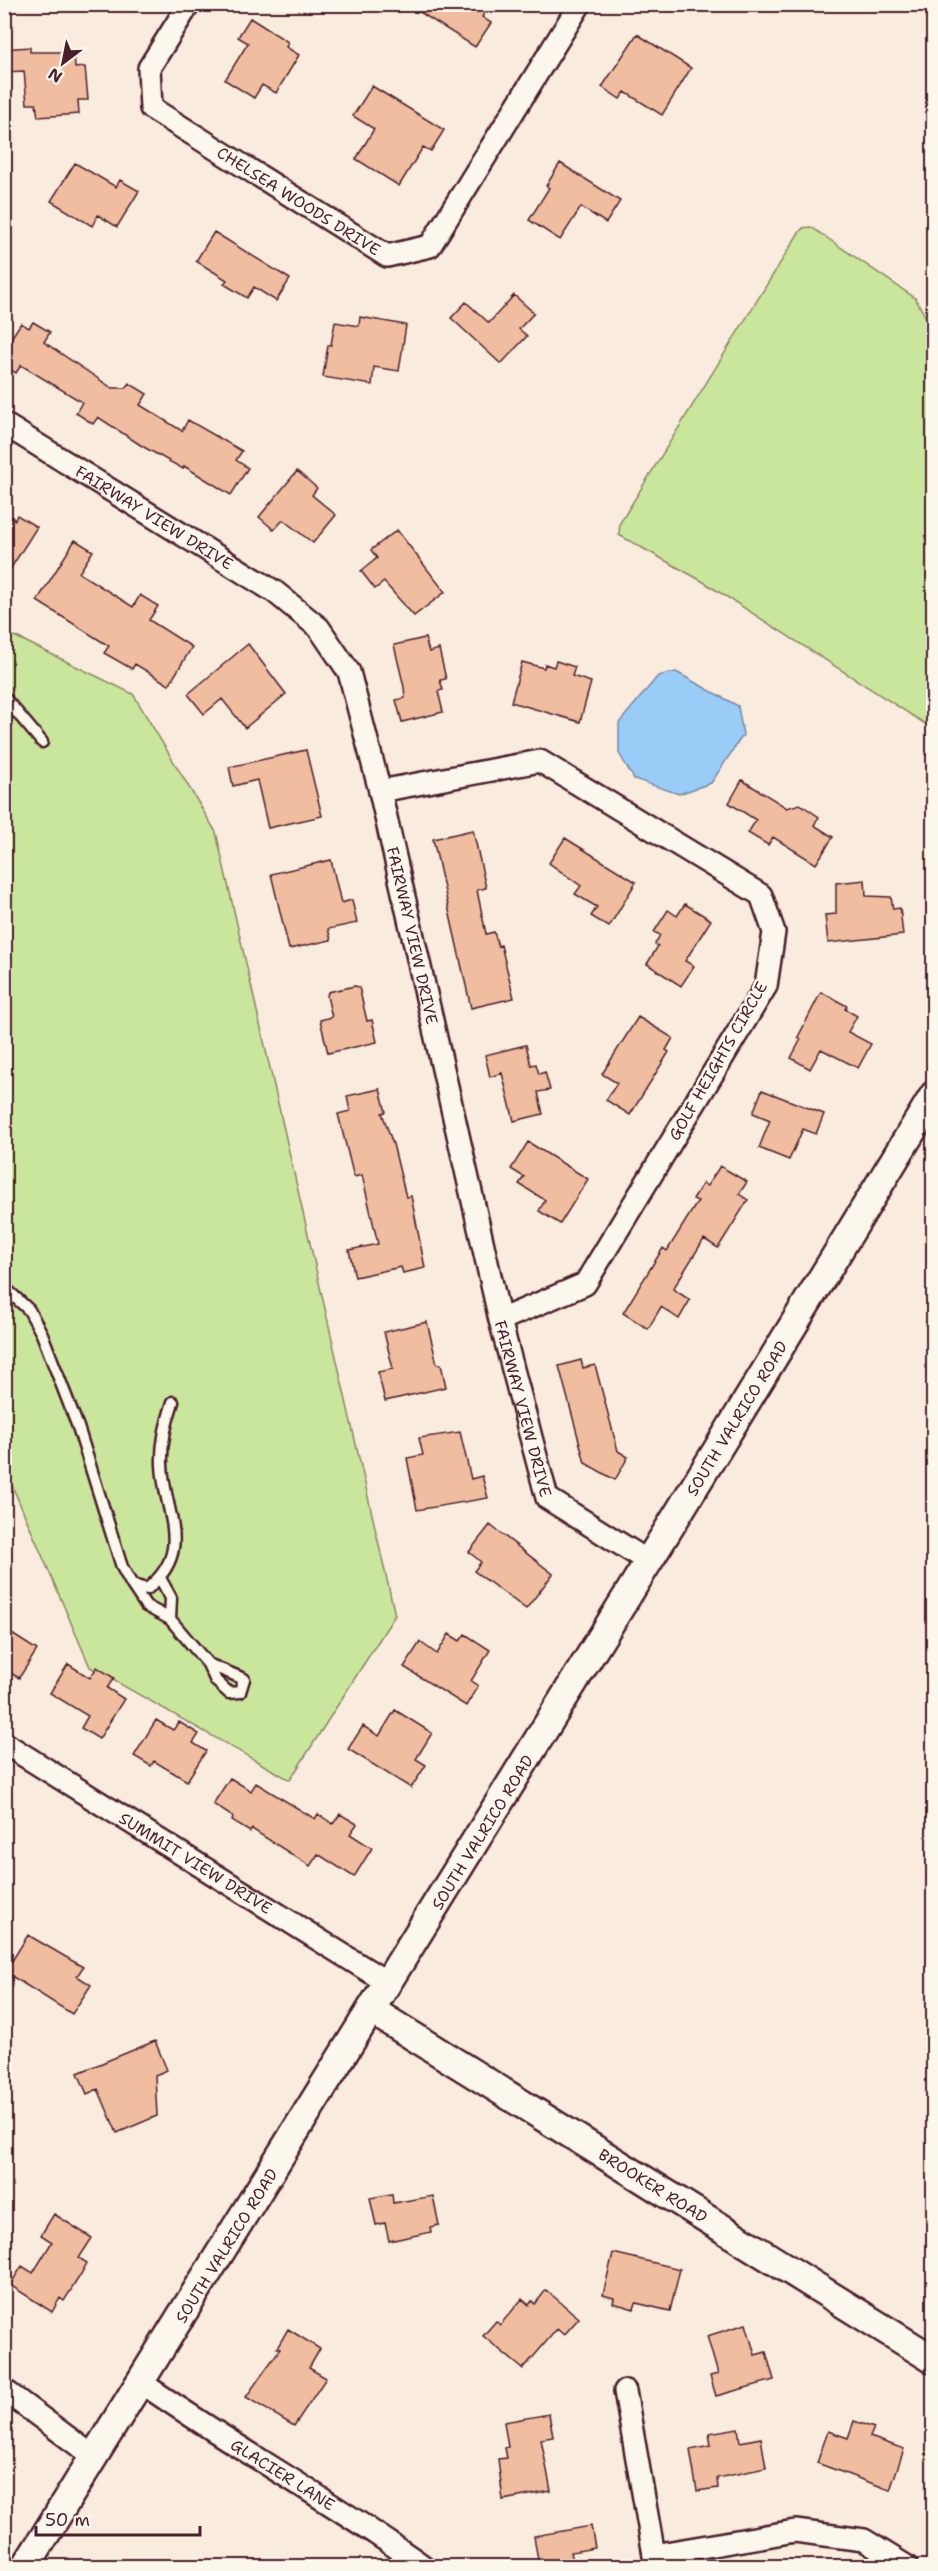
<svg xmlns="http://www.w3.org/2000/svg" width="938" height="2571" font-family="'Shantell Sans',sans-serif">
<rect width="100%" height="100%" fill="#f9ebdd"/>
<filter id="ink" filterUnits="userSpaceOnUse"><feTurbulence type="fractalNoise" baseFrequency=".0167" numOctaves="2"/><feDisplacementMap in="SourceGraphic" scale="12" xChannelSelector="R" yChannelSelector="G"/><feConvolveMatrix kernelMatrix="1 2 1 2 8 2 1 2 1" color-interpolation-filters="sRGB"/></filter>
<g filter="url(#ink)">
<path fill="#cae69d" stroke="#8a8264" stroke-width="1.5" d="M811 227 915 298 933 330V729L702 581 619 535 620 523 798 234 803 228Z
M4 631 133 694 216 832 395 1615 290 1780 90 1667 5 1469Z"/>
<path fill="#99cdf7" stroke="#7987a5" stroke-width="1.5" d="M676 672 738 706 743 735 711 783 679 794 634 779 619 753V723L658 676Z"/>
<path fill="#f0bda1" stroke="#4a1f2b" stroke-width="1.5" d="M407 4H490L482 17 491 23 475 47Z
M250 18 288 42 286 47 299 55 276 93 262 85 254 98 225 80 248 43 238 37Z
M637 34 691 68 662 115 625 92 620 99 602 87Z
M30 47V52H74L75 68 85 67 88 100H78L79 114 38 117 36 104H27L24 71 4 72V49Z
M372 86 444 130 431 151 423 147 399 186 356 159 374 129 353 116Z
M75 163 116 187 120 180 139 191 117 227 98 215 92 226 51 201Z
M560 163 620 201 606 223 581 207 560 240 529 220 549 188 546 186Z
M214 232 290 279 276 301 254 287 247 298 224 284 227 280 196 261Z
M514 295 534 313 519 329 527 336 501 364 451 318 466 302 489 323Z
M360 317 406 325 399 371 374 367 372 385 323 377 328 345H331L335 322 359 326Z
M33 322 50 332 44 342 112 388H126L129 383 147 394 140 405 182 431 188 420 242 451 236 460 248 468 231 495 184 466 183 469 142 446 98 417 93 424 76 413 82 402 21 365 16 373 4 366V349L21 323 29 328Z
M297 471 317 488 312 495 336 515 313 543 283 520 274 530 259 517Z
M4 513 15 520 17 515 37 527 4 579Z
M397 530 445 592 414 616 384 582 375 589 361 571 377 558 371 550Z
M75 540 93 551 79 573 133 607 140 595 158 606 149 620 192 647 169 685 135 664 132 669 104 653 109 646 37 601Z
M425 638 429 652 439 649 446 679 440 680 443 690 438 691 443 712 402 722 396 700 405 698 404 687 394 645Z
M248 644 286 694 245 728 222 699 204 714 188 694Z
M556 661 575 667 572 676 591 682 580 722 511 702 522 662 544 668 545 664 554 667Z
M306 750 322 816 268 828 257 780 233 786 229 767Z
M742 780 787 808 800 804 819 817 814 825 833 837 816 864 773 837 768 845 748 833 756 820 729 803Z
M473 830 486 888 477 890 486 934 494 932 498 946 501 945 514 998 471 1008 433 839Z
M565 838 636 882 609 927 591 916 597 907 575 894 581 886 549 863Z
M331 860 341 903 352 900 357 923 328 929 331 940 289 949 271 874Z
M865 880 866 896 891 897 893 909 900 908 903 935 828 943 825 915 836 914V883Z
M685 904 711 920 685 961 694 966 681 986 647 964 658 946 655 944 660 935 654 932 668 910 677 916Z
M355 986 359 987 367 1021 372 1020 377 1042 328 1053 320 1020 332 1017 327 996 328 992Z
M821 992 847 1006 845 1009 857 1016 848 1032 871 1044 858 1068 821 1049 810 1069 791 1058 801 1039 798 1037Z
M638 1017 673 1038 666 1050 669 1052 630 1115 606 1100 617 1083 602 1074Z
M526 1045 531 1065 536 1064 539 1074 545 1072 550 1090 538 1092 543 1114 514 1121 502 1073 490 1077 485 1055Z
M380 1089 386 1112 382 1113 393 1144 406 1197 411 1196 425 1268 403 1273 401 1267 355 1277 349 1250 378 1244 362 1175 354 1177 338 1114 350 1111 347 1096Z
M762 1090 824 1114 816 1134 803 1129 789 1160 759 1148 770 1120 753 1113Z
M528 1142 588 1179 560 1224 539 1211 545 1200 519 1184 524 1177 511 1169Z
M720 1166 747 1182 739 1194 748 1200 718 1248 704 1239 673 1289 690 1300 679 1319 661 1307 648 1329 623 1313 663 1248 667 1251 698 1201 693 1199 703 1183 707 1186Z
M427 1322 437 1364H441L446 1387 385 1401 378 1372 393 1369 384 1332Z
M581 1360 583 1368 595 1365 618 1451 628 1457 615 1480 585 1463 559 1366Z
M460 1432 471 1479 482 1476 488 1498 417 1510 407 1458 423 1455 419 1438Z
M490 1525 553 1574 526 1609 474 1571 481 1562 469 1552Z
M4 1629 37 1650 19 1678 4 1669Z
M449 1634 460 1641 465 1634 490 1650 471 1681 478 1686 466 1706 404 1667 420 1642 437 1654Z
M68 1664 90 1678 97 1667 114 1678 107 1688 124 1699 99 1739 81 1728 88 1716 50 1693Z
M395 1710 432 1733 416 1759 426 1765 411 1788 348 1749 363 1726 379 1736Z
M156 1720 173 1730 179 1722 199 1734 193 1743 206 1751 187 1781 154 1761 151 1766 134 1756Z
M230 1778 251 1791 256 1783 315 1819 318 1814 333 1824 340 1814 357 1824 350 1834 372 1848 354 1877 318 1854 310 1866 252 1829 250 1832 232 1821 233 1817 213 1804Z
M28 1935 83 1967 77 1976 91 1985 72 2014 5 1972Z
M155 2041 167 2070 155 2075 157 2116 117 2133 98 2089 87 2094 78 2073Z
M392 2194 393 2203 433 2196 439 2225 430 2227 431 2232 389 2241 385 2223 376 2225 370 2198Z
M54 2214 92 2238 79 2258 87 2263 81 2274 64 2301 60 2298 52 2312 10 2285 22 2266 33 2273 52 2242 41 2235Z
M613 2253 680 2269 670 2311 636 2303 634 2309 613 2303 614 2298 603 2295Z
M546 2290 579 2318 564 2335 557 2329 523 2369 483 2336 496 2321 500 2325 522 2299 529 2305 532 2301 535 2304Z
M746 2324 755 2355 766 2352 774 2380 716 2396 710 2376 718 2374 707 2336Z
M288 2329 320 2349 309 2368 326 2378 294 2426 246 2397 280 2349 277 2348Z
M549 2414 553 2437 541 2439 551 2491 503 2500 498 2459 507 2458 505 2448 508 2447 504 2422Z
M854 2421 874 2428 870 2437 904 2449 890 2490 817 2463 828 2431 848 2438Z
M738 2428 740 2442 761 2438 766 2468 717 2478 718 2488 697 2491 690 2450 711 2446 709 2433Z
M591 2526 595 2548 571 2552 574 2566H539L534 2536Z"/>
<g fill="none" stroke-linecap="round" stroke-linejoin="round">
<defs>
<path id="service" d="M4 697 42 742
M4 1287 29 1310 42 1334 78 1427 122 1567 132 1585 147 1589C195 1550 164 1514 162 1465 161 1442 166 1424 173 1402
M160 1578 171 1598 170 1619
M132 1585 146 1606 170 1619 208 1664 216 1681 229 1693 240 1692 244 1679 208 1664"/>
<g id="minor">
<path id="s1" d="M189 4 149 68 151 108 387 256 430 246 580 4"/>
<path id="s2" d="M4 424 275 592 319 628 349 672 380 791 500 1320 547 1498 649 1562"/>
<path d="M380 791 540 761 761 895 774 932 766 986 585 1284 500 1320"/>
<path id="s3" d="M4 1743 388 1983"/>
<path id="s4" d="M142 2383C234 2447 332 2501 423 2566"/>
<path d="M4 2390 94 2457"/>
<path d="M625 2391 656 2566"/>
<path d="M654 2555 795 2531 864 2540 906 2566"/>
</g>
<g id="tertiary">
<path id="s5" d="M371 2010 934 2360"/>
<path id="s6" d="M26 2566C332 2078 634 1587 934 1095"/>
</g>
</defs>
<use href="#service" stroke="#4a1f2b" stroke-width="15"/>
<use href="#minor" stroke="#4a1f2b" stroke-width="26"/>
<use href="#tertiary" stroke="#4a1f2b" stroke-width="32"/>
<use href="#service" stroke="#fbf7ec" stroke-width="10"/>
<use href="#minor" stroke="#fbf7ec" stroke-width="21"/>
<use href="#tertiary" stroke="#fbf7ec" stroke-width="27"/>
</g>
</g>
<g text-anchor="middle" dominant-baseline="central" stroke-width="5" stroke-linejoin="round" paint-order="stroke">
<g font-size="16" fill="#4a1f2b" stroke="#fbf7ec">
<text stroke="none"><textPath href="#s1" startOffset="290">CHELSEA WOODS DRIVE</textPath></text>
<text stroke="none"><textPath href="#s2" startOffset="177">FAIRWAY VIEW DRIVE</textPath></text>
<text stroke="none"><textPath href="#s2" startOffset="700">FAIRWAY VIEW DRIVE</textPath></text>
<text transform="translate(718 1061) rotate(-60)">GOLF HEIGHTS CIRCLE</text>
<text stroke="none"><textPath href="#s2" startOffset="1186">FAIRWAY VIEW DRIVE</textPath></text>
<text stroke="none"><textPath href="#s6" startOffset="1350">SOUTH VALRICO ROAD</textPath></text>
<text stroke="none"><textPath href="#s6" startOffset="864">SOUTH VALRICO ROAD</textPath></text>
<text stroke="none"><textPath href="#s3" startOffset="226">SUMMIT VIEW DRIVE</textPath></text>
<text stroke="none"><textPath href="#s5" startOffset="332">BROOKER ROAD</textPath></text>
<text stroke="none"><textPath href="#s6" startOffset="378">SOUTH VALRICO ROAD</textPath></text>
<text stroke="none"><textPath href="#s4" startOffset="168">GLACIER LANE</textPath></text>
</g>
</g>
<rect width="938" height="2571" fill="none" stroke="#fbf7ec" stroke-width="24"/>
<rect x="12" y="12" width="914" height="2547" fill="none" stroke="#4a1f2b" stroke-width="2" filter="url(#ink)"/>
<g transform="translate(63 63) rotate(212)" stroke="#fbf7ec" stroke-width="4.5" paint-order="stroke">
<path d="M0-4.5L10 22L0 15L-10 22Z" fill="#4a1f2b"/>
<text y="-9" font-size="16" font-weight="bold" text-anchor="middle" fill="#4a1f2b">N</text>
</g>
<path d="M36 2526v9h164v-9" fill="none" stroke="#4a1f2b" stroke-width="3"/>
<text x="45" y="2526" font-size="18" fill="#4a1f2b" stroke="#fbf7ec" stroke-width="4.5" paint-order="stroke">50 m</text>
</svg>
